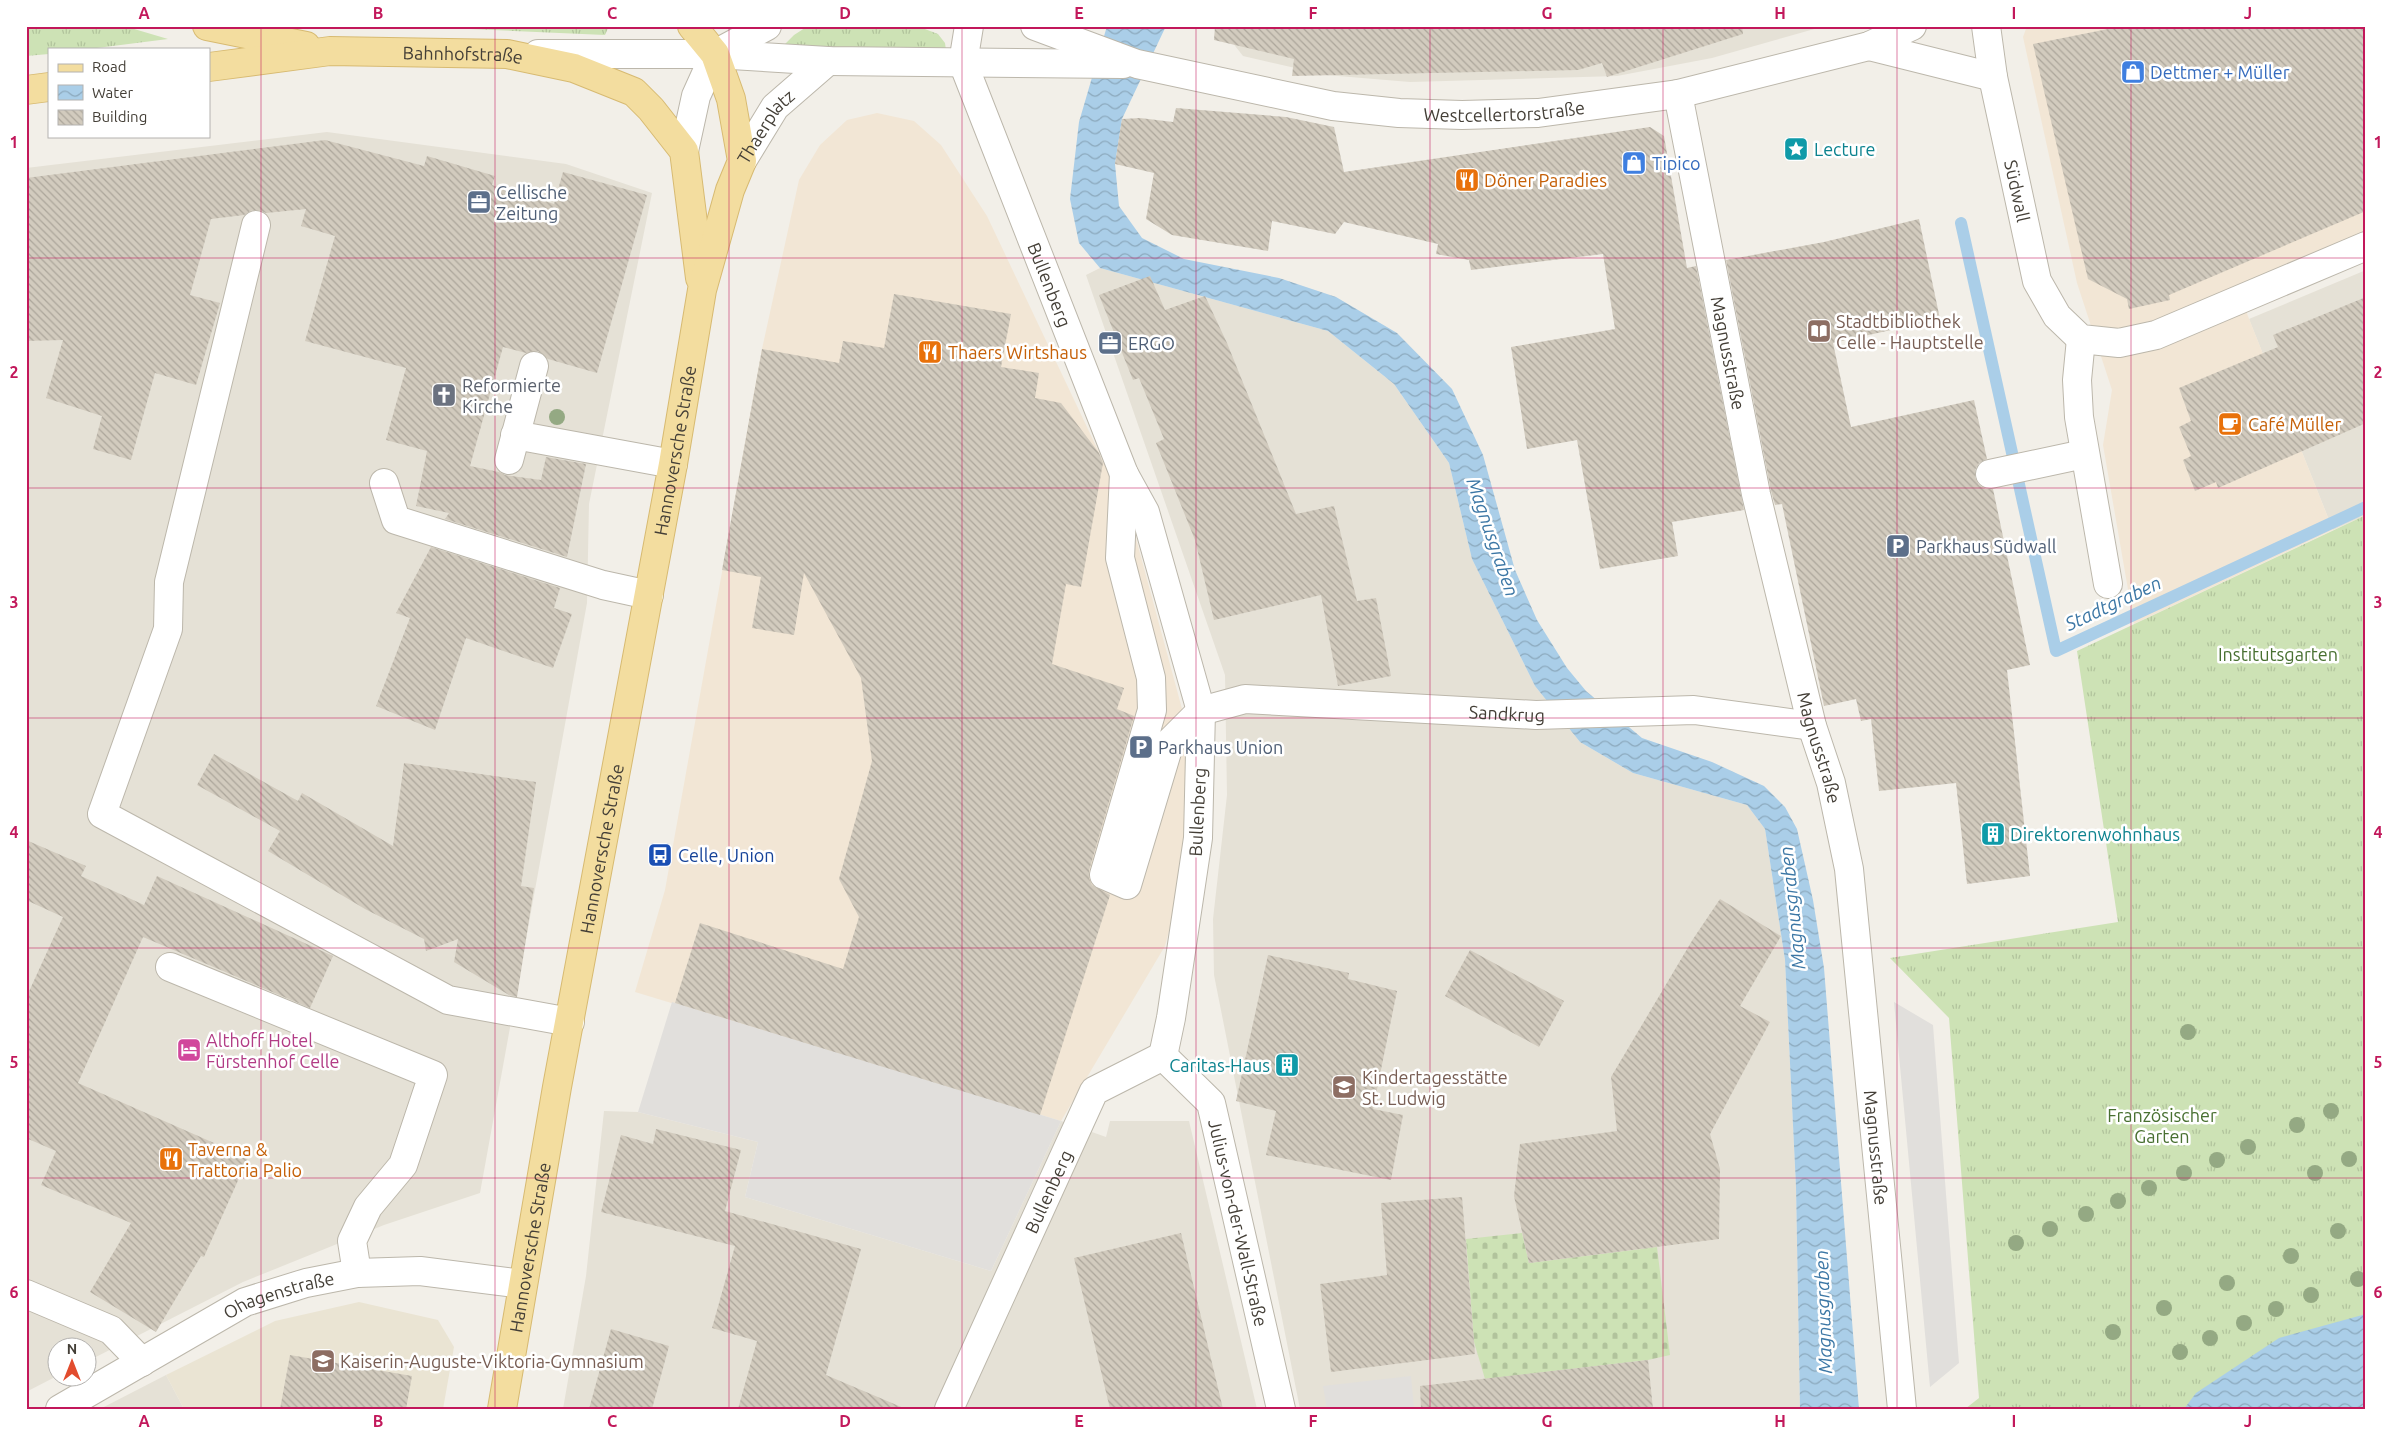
<svg xmlns="http://www.w3.org/2000/svg" width="2392" height="1435" font-family="Ubuntu,sans-serif">
<defs>
<pattern id="grass-tufts" width="24" height="20" patternUnits="userSpaceOnUse" patternTransform="scale(1.25)"><rect width="24" height="20" fill="#cde2b5"/><path d="M3 7l-1-3M5 7V3M7 7l1-3M15 17l-1-3M17 17v-4M19 17l1-3" fill="none" stroke="#b1c39c"/></pattern>
<pattern id="cemetery-stones" width="16" height="16" patternUnits="userSpaceOnUse" patternTransform="scale(1.25)"><rect width="16" height="16" fill="#cde2b5"/><path d="M2 7V4a2 2 0 0 1 4 0v3zM10 15v-3a2 2 0 0 1 4 0v3z" fill="#b1c39c"/></pattern>
<pattern id="water-waves" width="16" height="10" patternUnits="userSpaceOnUse" patternTransform="scale(1.25)"><rect width="16" height="10" fill="#aacee8"/><path d="M0 5q4-4 8 0t8 0" fill="none" stroke="#8ca9bd"/></pattern>
<pattern id="building-back-hatch" width="6" height="6" patternUnits="userSpaceOnUse" patternTransform="scale(1.25)"><rect width="6" height="6" fill="#d2cbbe"/><path d="M-1 5l2 2M0 0l6 6M5-1l2 2" fill="none" stroke="#aca69b"/></pattern>
</defs>
<rect width="100%" height="100%" fill="#f2efe8"/>
<path fill="#e5e1d6" d="M1237 26H1825L1712 58 1617 76 1410 82 1326 75 1243 56 1232 42Z
M327 132 566 164 652 193 589 504 587 603 480 1193 384 1225 243 1282 88 1361V1348H58L57 1376 26 1392V168Z
M1100 268 1328 331 1394 384 1449 463 1472 559 1535 686 1580 742 1633 773 1747 805 1765 829 1785 960 1796 1187 1800 1409H1300L1214 975 1213 919 1227 795 1225 675 1086 275Z
M2366 270V515L2333 530 2249 319Z
M604 1111 638 1112 758 1142 745 1197 991 1271 1061 1121 1106 1137 1110 1121H1189L1257 1409H563L586 1276Z
M166 1375 184 1409H100Z"/>
<path fill="#f2e6d5" d="M2027 26H2366V243L2240 296 2333 530 2134 624 2103 445 2112 390 2077 283 2023 37Z
M877 113 914 121 941 145 987 216 1131 520 1195 757 1191 848 1165 946 1061 1121 635 992 665 890 762 349 799 180 820 145 847 120Z"/>
<path fill="#eae4d3" d="M359 1302 438 1320 454 1347 443 1409H184L166 1375 275 1321Z"/>
<path fill="url(#grass-tufts)" d="M26 26H124L168 39 89 49H49V54L26 56Z
M400 26H609L605 35Z
M808 26H917L938 34 945 43 946 50 780 49 794 35Z
M2366 515V1409H1965L1979 1398 1949 1018 1890 958 2118 922 2077 651Z"/>
<path fill="url(#cemetery-stones)" d="M1522 1233 1529 1263 1657 1247 1670 1355 1648 1360 1485 1379 1474 1342 1466 1239Z"/>
<path fill="#e1dfdc" d="M672 1002 1061 1121 991 1271 745 1197 758 1142 638 1112Z
M1894 1002 1933 1025 1959 1363 1930 1387Z
M1411 1376 1414 1409H1327L1323 1386Z"/>
<path fill="url(#water-waves)" d="M1107 26H1166L1122 119 1115 164 1119 206 1142 238 1184 259 1279 278 1336 297 1397 333 1452 389 1483 455 1515 570 1537 620 1567 668 1586 691 1642 738 1712 762 1764 786 1785 807 1797 829 1813 900 1824 968 1859 1409H1800L1796 1187 1785 960 1765 829 1747 805 1633 773 1580 742 1535 686 1472 559 1449 463 1394 384 1328 331 1100 268 1079 243 1070 199 1079 122Z
M2366 1314V1409H2184L2196 1393 2279 1338Z"/>
<g fill="none" stroke-linecap="round" stroke-linejoin="round">
<path stroke="#aacee8" stroke-width="12" d="M1961 223 2056 651 2366 507"/>
</g>
<path fill="url(#building-back-hatch)" d="M1215 26H1742L1743 34 1607 77 1602 63 1578 70 1292 76 1294 59 1214 40Z
M2123 26H2366V211L2169 295 2170 300 2129 309 2127 299 2088 279 2033 44Z
M1176 108 1286 117 1334 127 1344 172 1650 127 1664 136 1687 268 1696 266 1744 510 1672 522 1678 556 1600 569 1577 440 1527 449 1511 347 1615 329 1603 254 1471 270 1469 260 1436 254 1438 244 1344 222 1335 234 1272 221 1268 251 1172 235 1146 219 1154 173 1115 164 1122 119 1140 118 1173 122Z
M325 140 424 166 427 156 495 176 492 185 554 204 563 172 647 195 597 373 548 359 538 351 526 353 503 347 470 466 499 472 505 475 541 480 546 457 586 464 567 557 445 519 449 513 416 506 427 451 386 440 406 368 305 341 335 236 301 226 306 209 266 213 259 210H252L244 215 211 219 190 295 220 303 196 385 155 373 131 460 93 449 102 416 46 398 63 340 26 341V178Z
M1919 219 1940 319 1833 343 1851 427 1974 400 1987 459 1979 463 1975 470V477L1979 485 1986 489H1993L2030 665 2007 670 2030 876 1967 884 1956 783 1879 791 1871 719 1861 721 1856 699 1824 706 1782 504 1775 505 1771 491 1726 260 1824 242Z
M1150 276 1165 310 1205 296 1227 343 1296 514 1334 506 1357 601 1376 598 1391 676 1338 686 1321 595 1214 620 1195 540 1156 443 1164 439 1139 378 1133 380 1099 295Z
M894 294 1011 314 1001 367 1039 373 1035 398 1061 403 1099 453 1103 463 1081 587 1066 584 1052 664 1124 688 1117 709 1134 716 1089 871V878L1092 885 1110 895 1040 1115 675 1003 700 923 843 969 859 917 839 879 872 761 861 678 804 573 794 635 752 628 761 577 722 570 762 349 839 363 843 341 884 348Z
M2366 297V423L2218 488 2216 482 2195 491 2183 460 2191 456 2179 427 2191 421 2179 388 2278 347 2273 335Z
M431 547 560 588 554 608 572 614 553 668 466 638 435 730 376 706 410 618 396 613Z
M214 754 298 801 302 793 393 846 404 763 536 782 521 886 534 888 517 997 509 995 454 962 458 939 426 951 424 939 365 909 268 851 280 831 197 785Z
M26 840 86 866 81 876 144 905 157 876 333 956 310 1008 143 937 78 1083 248 1158 204 1257 201 1256 156 1332 90 1292 131 1223 41 1185 56 1151 26 1138V998L63 917 26 900Z
M1720 899 1781 936 1740 1006 1770 1022 1710 1134 1720 1169 1719 1239 1529 1263 1514 1196 1520 1144 1617 1131 1611 1077 1693 939Z
M1470 950 1564 1001 1539 1047 1445 996Z
M1268 955 1349 973 1348 979 1397 991 1373 1109 1403 1115 1391 1180 1266 1155 1276 1111 1236 1101Z
M656 1129 741 1150 725 1211 861 1249 826 1375 906 1409H738L757 1341 712 1328 735 1246 601 1212 621 1135 653 1144Z
M1462 1197 1475 1354 1331 1372 1320 1284 1387 1275 1381 1203Z
M1181 1233 1223 1409H1110L1074 1258Z
M611 1329 669 1346 652 1409H589Z
M290 1355 412 1376 406 1409H280Z
M1648 1360 1653 1409H1421L1420 1386Z"/>
<g fill="none" stroke-linecap="round" stroke-linejoin="round">
<defs>
<g id="minor">
<path id="s1" d="M1035 26 1137 64 1333 106 1399 113 1462 115 1538 113 1678 94 1869 46 1912 26"/>
<path id="s2" d="M1986 26 1993 77 2037 281 2057 316 2081 339 2119 343 2156 335 2366 246"/>
<path d="M1869 46 1993 77"/>
<path d="M538 54H715L828 61 1123 64"/>
<path id="s3" d="M963 63 1124 474 1145 512 1201 711 1198 838 1171 1018 1163 1056"/>
<path d="M963 63 969 26"/>
<path id="s4" d="M1678 94 1756 494 1812 726 1831 783 1849 869 1902 1409"/>
<path d="M684 151 696 96 715 54 767 26"/>
<path id="s5" d="M742 161 775 107 828 61"/>
<path d="M256 225 169 582 168 629 102 814 448 1000 570 1022"/>
<path d="M2081 339 2077 380 2079 417 2108 584"/>
<path d="M515 435 673 464"/>
<path d="M509 460 534 366"/>
<path id="s6" d="M1124 474 1120 558 1151 678 1152 710 1104 875 1127 885 1170 742 1201 711 1245 699 1536 715 1694 710 1812 726"/>
<path d="M1990 474 2084 454"/>
<path d="M384 483 396 520 603 585 649 595"/>
<path d="M170 967 433 1075 403 1165 368 1207 352 1241 357 1273"/>
<path id="s7" d="M1163 1056 1211 1103 1281 1409"/>
<path d="M26 1294 111 1330 142 1362"/>
<path id="s8" d="M60 1409 245 1302 306 1283 357 1273 420 1271 522 1284"/>
<path id="s9" d="M949 1409 1094 1091 1163 1056"/>
</g>
<g id="major">
<path d="M207 26 306 46"/>
<path id="s10" d="M209 67 330 51 507 54 574 68 634 92 651 109 684 151 700 278"/>
<path d="M26 90 49 87"/>
<path id="s11" d="M502 1409 557 1087 673 464 702 290 730 190 742 161 731 99 715 54 692 26"/>
</g>
</defs>
<use href="#minor" stroke="#bcb7ab" stroke-width="30"/>
<use href="#major" stroke="#d7ba71" stroke-width="30"/>
<use href="#minor" stroke="#fff" stroke-width="28"/>
<use href="#major" stroke="#f3dd9f" stroke-width="28"/>
</g>
<g fill="#94a983">
<circle cx="557" cy="417" r="8"/>
<circle cx="2188" cy="1032" r="8"/>
<circle cx="2331" cy="1111" r="8"/>
<circle cx="2297" cy="1125" r="8"/>
<circle cx="2248" cy="1147" r="8"/>
<circle cx="2349" cy="1159" r="8"/>
<circle cx="2217" cy="1160" r="8"/>
<circle cx="2184" cy="1173" r="8"/>
<circle cx="2315" cy="1173" r="8"/>
<circle cx="2149" cy="1188" r="8"/>
<circle cx="2118" cy="1201" r="8"/>
<circle cx="2086" cy="1214" r="8"/>
<circle cx="2050" cy="1229" r="8"/>
<circle cx="2338" cy="1231" r="8"/>
<circle cx="2016" cy="1243" r="8"/>
<circle cx="2291" cy="1256" r="8"/>
<circle cx="2358" cy="1279" r="8"/>
<circle cx="2227" cy="1283" r="8"/>
<circle cx="2311" cy="1295" r="8"/>
<circle cx="2164" cy="1308" r="8"/>
<circle cx="2276" cy="1309" r="8"/>
<circle cx="2244" cy="1323" r="8"/>
<circle cx="2113" cy="1332" r="8"/>
<circle cx="2210" cy="1338" r="8"/>
<circle cx="2180" cy="1352" r="8"/>
</g>
<path fill="none" stroke="#c2185b" stroke-width="1" stroke-opacity="0.55" d="M261 26V1409M495 26V1409M729 26V1409M962 26V1409M1196 26V1409M1430 26V1409M1663 26V1409M1897 26V1409M2131 26V1409M26 258H2366M26 488H2366M26 718H2366M26 948H2366M26 1178H2366"/>
<defs>
<symbol id="shop-square" viewBox="-11 -11 22 22"><rect x="-9" y="-9" width="18" height="18" rx="4" fill="#3f7fe0" stroke="#fff"/><path d="M-5-2.5h2.3a2.7 3.5 0 0 1 5.4 0H5L5.5 6h-11ZM-1.5-2.5h3a1.5 2.3 0 0 0-3 0Z" fill="#fff"/></symbol>
<symbol id="sight-square" viewBox="-11 -11 22 22"><rect x="-9" y="-9" width="18" height="18" rx="4" fill="#0f9aa8" stroke="#fff"/><path d="M0-6L1.8-2.2L6-1.7L2.9 1.2L3.7 5.4L0 3.3L-3.7 5.4L-2.9 1.2L-6-1.7L-1.8-2.2Z" fill="#fff"/></symbol>
<symbol id="restaurant-square" viewBox="-11 -11 22 22"><rect x="-9" y="-9" width="18" height="18" rx="4" fill="#e8710a" stroke="#fff"/><path d="M-5-6h1v4h1v-4h1v4h1v-4h1v5L-1.5 .5V6h-2V.5L-5-1ZM5-6V6H3V1.5H1.5Q1.5-4 5-6Z" fill="#fff"/></symbol>
<symbol id="office-square" viewBox="-11 -11 22 22"><rect x="-9" y="-9" width="18" height="18" rx="4" fill="#5c6f8a" stroke="#fff"/><path d="M-6-3h4V-5.5h4V-3h4V5H-6ZM-1-4.5V-3h2v-1.5ZM-6 0V1H6V0Z" fill="#fff"/></symbol>
<symbol id="library-square" viewBox="-11 -11 22 22"><rect x="-9" y="-9" width="18" height="18" rx="4" fill="#8d6e63" stroke="#fff"/><path d="M-6-4Q-3-5.5-.7-3.5V5Q-3 3-6 4ZM6-4Q3-5.5 .7-3.5V5Q3 3 6 4Z" fill="#fff"/></symbol>
<symbol id="church-square" viewBox="-11 -11 22 22"><rect x="-9" y="-9" width="18" height="18" rx="4" fill="#6b7280" stroke="#fff"/><path d="M-1.2-6h2.4v3.5h3.3v2.4h-3.3V6h-2.4V-.1h-3.3v-2.4h3.3Z" fill="#fff"/></symbol>
<symbol id="cafe-square" viewBox="-11 -11 22 22"><rect x="-9" y="-9" width="18" height="18" rx="4" fill="#e8710a" stroke="#fff"/><path d="M-5.5-4.5H6V0H3Q3 3.5 0 3.5H-2.5Q-5.5 3.5-5.5 0ZM3-3.2v2h1.7v-2ZM-6 4.5H4V6H-6Z" fill="#fff"/></symbol>
<symbol id="parking-square" viewBox="-11 -11 22 22"><rect x="-9" y="-9" width="18" height="18" rx="4" fill="#5c6f8a" stroke="#fff"/><path d="M-3.5-5.5H1a3.5 3.5 0 0 1 0 7H-1V5.5H-3.5ZM-1-3.4V-.6H.8a1.4 1.4 0 0 0 0-2.8Z" fill="#fff"/></symbol>
<symbol id="building-square" viewBox="-11 -11 22 22"><rect x="-9" y="-9" width="18" height="18" rx="4" fill="#0f9aa8" stroke="#fff"/><path d="M-4-6H4V6H1V3H-1V6H-4ZM-2.5-4.3h1.7v1.8h-1.7ZM.8-4.3h1.7v1.8H.8ZM-2.5-1h1.7V.8h-1.7ZM.8-1h1.7V.8H.8Z" fill="#fff"/></symbol>
<symbol id="bus-square" viewBox="-11 -11 22 22"><rect x="-9" y="-9" width="18" height="18" rx="4" fill="#1a4fb4" stroke="#fff"/><path d="M-5-6H5V4H4V6H2V4H-2V6H-4V4H-5ZM-3.5-4V0h7V-4ZM-3.5 1.2v1.5H-2V1.2ZM2 1.2v1.5H3.5V1.2Z" fill="#fff"/></symbol>
<symbol id="hotel-square" viewBox="-11 -11 22 22"><rect x="-9" y="-9" width="18" height="18" rx="4" fill="#d1479c" stroke="#fff"/><path d="M-6-4.5h1.5V1H6V5H4.5V3h-9V5H-6ZM-4 0a1.8 1.8 0 1 1 3.6 0ZM.5 0V-2.5h3Q6-2.5 6 0Z" fill="#fff"/></symbol>
<symbol id="school-square" viewBox="-11 -11 22 22"><rect x="-9" y="-9" width="18" height="18" rx="4" fill="#8d6e63" stroke="#fff"/><path d="M0-5L7-2L0 1L-7-2ZM-4 1L0 2.5L4 1V4Q0 6-4 4Z" fill="#fff"/></symbol>
</defs>
<g fill-rule="evenodd">
<use href="#shop-square" x="2119" y="58" width="28" height="28"/>
<use href="#sight-square" x="1782" y="135" width="28" height="28"/>
<use href="#shop-square" x="1620" y="149" width="28" height="28"/>
<use href="#restaurant-square" x="1453" y="166" width="28" height="28"/>
<use href="#office-square" x="465" y="188" width="28" height="28"/>
<use href="#library-square" x="1805" y="317" width="28" height="28"/>
<use href="#office-square" x="1096" y="329" width="28" height="28"/>
<use href="#restaurant-square" x="916" y="338" width="28" height="28"/>
<use href="#church-square" x="430" y="381" width="28" height="28"/>
<use href="#cafe-square" x="2216" y="410" width="28" height="28"/>
<use href="#parking-square" x="1884" y="532" width="28" height="28"/>
<use href="#parking-square" x="1127" y="733" width="28" height="28"/>
<use href="#building-square" x="1979" y="820" width="28" height="28"/>
<use href="#bus-square" x="646" y="841" width="28" height="28"/>
<use href="#hotel-square" x="175" y="1036" width="28" height="28"/>
<use href="#building-square" x="1273" y="1051" width="28" height="28"/>
<use href="#school-square" x="1330" y="1073" width="28" height="28"/>
<use href="#restaurant-square" x="157" y="1145" width="28" height="28"/>
<use href="#school-square" x="309" y="1347" width="28" height="28"/>
</g>
<g text-anchor="middle" dominant-baseline="central" stroke-width="5" stroke-linejoin="round" paint-order="stroke">
<g font-size="18" fill="#443f37" stroke="#fff">
<text stroke="none"><textPath href="#s10" startOffset="255">Bahnhofstraße</textPath></text>
<text stroke="none"><textPath href="#s1" startOffset="481">Westcellertorstraße</textPath></text>
<text stroke="none"><textPath href="#s5" startOffset="42">Thaerplatz</textPath></text>
<text stroke="none"><textPath href="#s2" startOffset="168">Südwall</textPath></text>
<text stroke="none"><textPath href="#s3" startOffset="238">Bullenberg</textPath></text>
<text stroke="none"><textPath href="#s4" startOffset="264">Magnusstraße</textPath></text>
<text stroke="none"><textPath href="#s11" startOffset="974">Hannoversche Straße</textPath></text>
<text stroke="none"><textPath href="#s6" startOffset="938">Sandkrug</textPath></text>
<text stroke="none"><textPath href="#s4" startOffset="669">Magnusstraße</textPath></text>
<text transform="translate(1197 812) rotate(-87)">Bullenberg</text>
<text stroke="none"><textPath href="#s11" startOffset="569">Hannoversche Straße</textPath></text>
<text stroke="none"><textPath href="#s4" startOffset="1074">Magnusstraße</textPath></text>
<text stroke="none"><textPath href="#s9" startOffset="239">Bullenberg</textPath></text>
<text stroke="none"><textPath href="#s7" startOffset="190">Julius-von-der-Wall-Straße</textPath></text>
<text stroke="none"><textPath href="#s11" startOffset="164">Hannoversche Straße</textPath></text>
<text stroke="none"><textPath href="#s8" startOffset="248">Ohagenstraße</textPath></text>
</g>
<g font-size="18" fill="#366cbe" stroke="#fff" text-anchor="start">
<text x="2150" y="72">Dettmer + Müller</text>
<text x="1652" y="163">Tipico</text>
</g>
<g font-size="18" fill="#0d838f" stroke="#fff" text-anchor="start">
<text x="1814" y="149">Lecture</text>
<text x="2010" y="834">Direktorenwohnhaus</text>
<text x="1270" y="1065" text-anchor="end">Caritas-Haus</text>
</g>
<g font-size="18" fill="#c56008" stroke="#fff" text-anchor="start">
<text x="1484" y="180">Döner Paradies</text>
<text x="948" y="352">Thaers Wirtshaus</text>
<text x="2248" y="424">Café Müller</text>
<text x="188" y="1149">Taverna &amp;<tspan x="188" dy="21">Trattoria Palio</tspan></text>
</g>
<g font-size="18" fill="#4e5e75" stroke="#fff" text-anchor="start">
<text x="496" y="192">Cellische<tspan x="496" dy="21">Zeitung</tspan></text>
<text x="1128" y="343">ERGO</text>
<text x="1916" y="546">Parkhaus Südwall</text>
<text x="1158" y="747">Parkhaus Union</text>
</g>
<g font-size="18" fill="#785e54" stroke="#fff" text-anchor="start">
<text x="1836" y="321">Stadtbibliothek<tspan x="1836" dy="21">Celle - Hauptstelle</tspan></text>
<text x="1362" y="1077">Kindertagesstätte<tspan x="1362" dy="21">St. Ludwig</tspan></text>
<text x="340" y="1361">Kaiserin-Auguste-Viktoria-Gymnasium</text>
</g>
<g font-size="18" fill="#5b616d" stroke="#fff" text-anchor="start">
<text x="462" y="385">Reformierte<tspan x="462" dy="21">Kirche</tspan></text>
</g>
<g font-size="18" fill="#487031" stroke="#fff">
<text x="2278" y="654">Institutsgarten</text>
<text x="2162" y="1115">Französischer<tspan x="2162" dy="21">Garten</tspan></text>
</g>
<g font-size="18" fill="#164399" stroke="#fff" text-anchor="start">
<text x="678" y="855">Celle, Union</text>
</g>
<g font-size="18" fill="#b23c85" stroke="#fff" text-anchor="start">
<text x="206" y="1040">Althoff Hotel<tspan x="206" dy="21">Fürstenhof Celle</tspan></text>
</g>
<g font-size="19" font-style="italic" fill="#3c77a5" stroke="#fff">
<text transform="translate(1493 537) rotate(71)">Magnusgraben</text>
<text transform="translate(2113 603) rotate(-25)">Stadtgraben</text>
<text transform="translate(1792 908) rotate(-96)">Magnusgraben</text>
<text transform="translate(1823 1312) rotate(-92)">Magnusgraben</text>
</g>
</g>
<rect width="2392" height="1435" fill="none" stroke="#ffffff" stroke-width="55"/>
<rect x="48" y="48" width="162" height="90" fill="#ffffff" stroke="#b4b2af"/>
<rect x="58" y="64" width="25" height="8" fill="#f3dd9f" stroke="#b4b2af"/>
<text x="92" y="72" font-size="15" fill="#443f37">Road</text>
<rect x="58" y="85" width="25" height="15" fill="url(#water-waves)" stroke="#b4b2af"/>
<text x="92" y="98" font-size="15" fill="#443f37">Water</text>
<rect x="58" y="110" width="25" height="15" fill="url(#building-back-hatch)" stroke="#b4b2af"/>
<text x="92" y="122" font-size="15" fill="#443f37">Building</text>
<g transform="translate(72 1362)"><circle r="24" fill="#ffffff" stroke="#b4b2af"/>
<path d="M0-4L9 19L0 12L-9 19Z" fill="#e24c2e"/>
<text y="-8" font-size="14" font-weight="bold" text-anchor="middle" fill="#443f37">N</text>
</g>
<rect x="28" y="28" width="2336" height="1380" fill="none" stroke="#c2185b" stroke-width="2"/>
<g font-size="16" text-anchor="middle" font-weight="bold" fill="#c2185b">
<text x="144" y="19">A</text>
<text x="378" y="19">B</text>
<text x="612" y="19">C</text>
<text x="845" y="19">D</text>
<text x="1079" y="19">E</text>
<text x="1313" y="19">F</text>
<text x="1547" y="19">G</text>
<text x="1780" y="19">H</text>
<text x="2014" y="19">I</text>
<text x="2248" y="19">J</text>
<text x="14" y="148">1</text>
<text x="2378" y="148">1</text>
<text x="14" y="378">2</text>
<text x="2378" y="378">2</text>
<text x="14" y="608">3</text>
<text x="2378" y="608">3</text>
<text x="14" y="838">4</text>
<text x="2378" y="838">4</text>
<text x="14" y="1068">5</text>
<text x="2378" y="1068">5</text>
<text x="14" y="1298">6</text>
<text x="2378" y="1298">6</text>
<text x="144" y="1427">A</text>
<text x="378" y="1427">B</text>
<text x="612" y="1427">C</text>
<text x="845" y="1427">D</text>
<text x="1079" y="1427">E</text>
<text x="1313" y="1427">F</text>
<text x="1547" y="1427">G</text>
<text x="1780" y="1427">H</text>
<text x="2014" y="1427">I</text>
<text x="2248" y="1427">J</text>
</g>
</svg>
